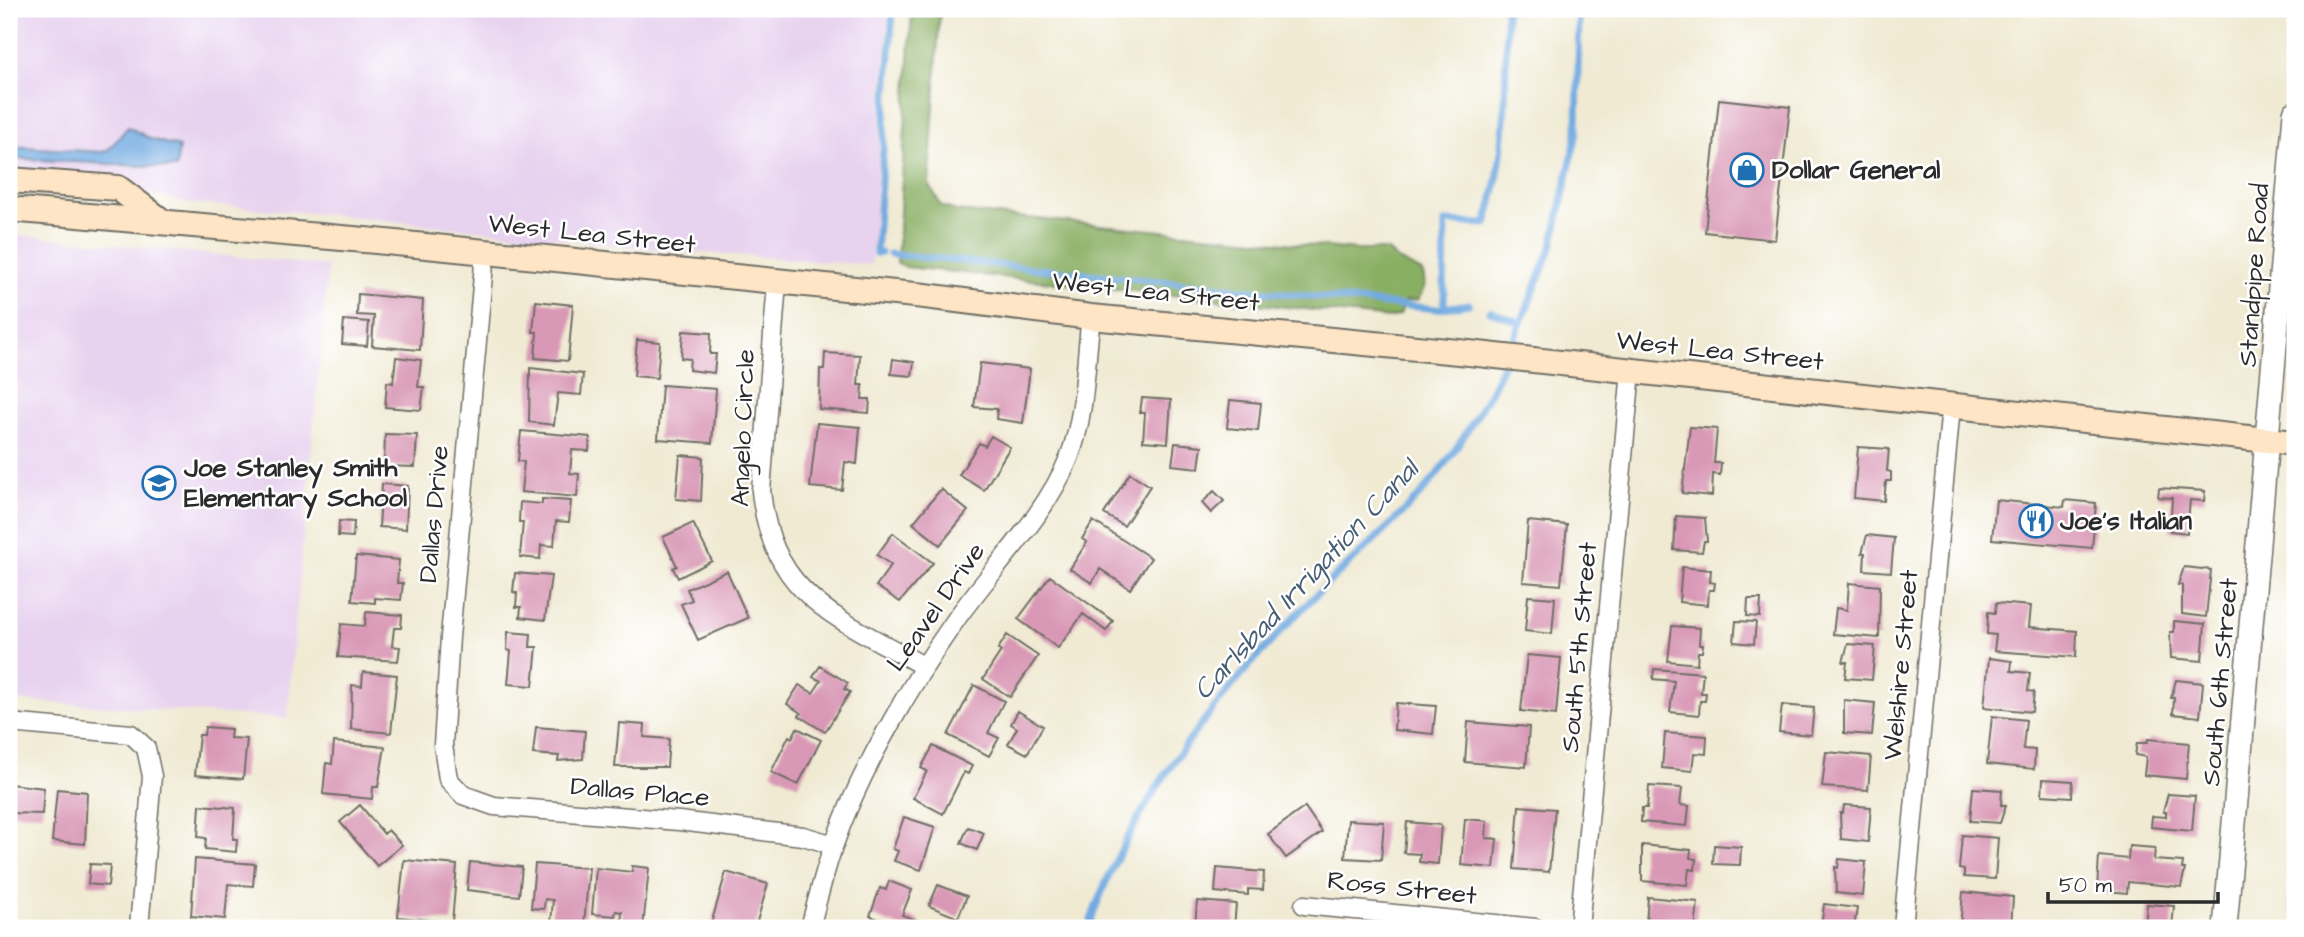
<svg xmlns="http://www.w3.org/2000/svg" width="2304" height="937" font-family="'Architects Daughter',sans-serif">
<rect width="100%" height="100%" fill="#fff"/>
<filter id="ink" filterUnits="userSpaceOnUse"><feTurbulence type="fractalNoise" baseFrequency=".0143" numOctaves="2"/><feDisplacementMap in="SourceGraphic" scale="14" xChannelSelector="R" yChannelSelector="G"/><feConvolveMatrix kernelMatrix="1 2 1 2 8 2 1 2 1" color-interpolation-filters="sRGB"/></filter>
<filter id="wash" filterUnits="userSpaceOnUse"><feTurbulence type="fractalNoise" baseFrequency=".00686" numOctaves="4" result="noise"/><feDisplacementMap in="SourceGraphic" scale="28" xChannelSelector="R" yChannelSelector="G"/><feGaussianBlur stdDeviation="1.57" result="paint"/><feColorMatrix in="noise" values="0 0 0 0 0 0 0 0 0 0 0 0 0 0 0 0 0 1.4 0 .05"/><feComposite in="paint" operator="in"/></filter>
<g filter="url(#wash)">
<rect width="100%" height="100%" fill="#f0ead3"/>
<path fill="#e7d2ef" d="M9 9H888L871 265 656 249 336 215 188 203 112 183 9 175Z
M9 234 328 266 287 718 9 700Z"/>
<path fill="#89af64" stroke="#5a6d48" stroke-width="2" d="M912 9H940L929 184 941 206 956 211 1357 250H1387L1398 260 1422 272C1427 283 1424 290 1418 300L1405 301 1400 315 1390 318 906 267 897 263Z"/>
<path fill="#72aae1" stroke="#4e6a86" stroke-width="2" d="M128 127 151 139 179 147 176 168 9 158V146L102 152 108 150Z"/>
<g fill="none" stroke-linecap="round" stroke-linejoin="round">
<path stroke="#72aae1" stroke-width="7" d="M881 253H876L893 9
M890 254 1437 309 1469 304
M1444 308 1445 222 1486 224C1508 155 1506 81 1506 9
M1490 311 1521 323
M1509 352 1552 246 1577 133 1579 9
M1088 928C1132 800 1221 690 1316 595 1352 559 1393 526 1426 488 1452 458 1490 398 1504 362"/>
</g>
<g id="blocks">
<path fill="#d998b6" d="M1719 99 1790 107 1775 240 1705 232Z
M358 294 423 300 420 350 372 346 374 316 357 315Z
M536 301 573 305 568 361 535 358 537 332H533Z
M344 320 369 322 367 346 342 344Z
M683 331 711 333 710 354H716L714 373 689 370 690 359 681 358Z
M637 340 660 342 657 378 634 376Z
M825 353 860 355 858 385H863L862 399H870L869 413 819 409 820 369H824Z
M396 357 421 360 418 387H424L421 410 385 407 387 382 393 383Z
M893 359 914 362 912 376 891 374Z
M980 363 1030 369 1023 423 996 419 997 409 974 407Z
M530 368 583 374 581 395 558 393 554 425 529 422Z
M662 385 716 389 712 443 658 439Z
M1142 398 1171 400 1168 443 1143 441 1145 413H1140Z
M1230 400 1261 403 1258 431 1227 428Z
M817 423 860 427 857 464 845 462 842 490 810 487Z
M1690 427 1717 429 1714 463H1721L1720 475 1713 474 1712 496 1682 493Z
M521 431 590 437 589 451 572 450 570 473 579 474 577 497 521 492 524 462 518 461Z
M385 434 417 435 415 467 384 466Z
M991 436 1010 447 984 490 959 475 979 443 985 446Z
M1175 443 1202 446 1199 468 1172 465Z
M1858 447 1889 449 1887 471 1891 472V481H1886L1884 501 1854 498Z
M680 455 703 457 701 501 676 499Z
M1130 473 1150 486 1124 526 1104 514Z
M382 484 408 486 406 529 379 527Z
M2159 488 2205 491 2204 501 2190 500 2187 533 2170 531 2172 498 2158 497Z
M941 489 968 511 940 545 913 523Z
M1214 491 1224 501 1211 513 1202 503Z
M542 499 571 501 569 522 556 521 554 546 541 545 540 559 520 557 523 522H519L520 502 542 504Z
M1996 500 2064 507 2065 500 2096 503 2092 548 1992 539Z
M1676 516 1705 518 1707 541H1704L1702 552 1674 550Z
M339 521 354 522 353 537 338 536Z
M1093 521 1151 558 1130 589 1100 569 1092 583 1070 569 1087 542 1082 539Z
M1528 521 1567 525 1561 585 1523 582Z
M693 523 712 561 678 578 673 568 677 566 663 537Z
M893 533 933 563 900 602 876 586 891 565 877 555Z
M1867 535 1894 538 1891 572 1864 570 1865 553H1862Z
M356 556 399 560 397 583H403L401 600 375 598V603L352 601Z
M1682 567 1711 570 1710 582 1715 583 1714 590H1709L1708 605 1679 602Z
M2184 567 2211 570 2206 617 2182 614V585H2178Z
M727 571 748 618 698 640 681 604 692 600 687 589Z
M515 573 551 576 545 620 520 617 521 607H516L517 593 513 592Z
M1050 576 1113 621 1106 631 1083 614 1058 648 1018 619Z
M1849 583 1880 586 1879 638 1833 634 1836 608 1847 610Z
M1528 596 1555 598 1552 634 1525 631Z
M1748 599H1761L1760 617 1747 616Z
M1996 603 2031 606 2029 627 2077 631 2076 657 1994 651 1996 635 1987 634 1988 612 1995 613Z
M366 612 402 615 401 628H394L392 646 400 647 398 661 338 657 341 624 365 626Z
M1736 621 1756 622 1754 644 1734 642Z
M2174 621 2205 624 2202 661 2171 658 2170 632H2174Z
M1672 626 1700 628 1699 645H1703L1702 652H1698L1697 664 1668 661Z
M508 632 531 634 530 647H537L533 686 508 684 511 651 507 650Z
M1007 635 1038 656 1010 697 983 679 1001 651 998 649Z
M1848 644 1875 646 1872 680 1845 678 1847 662H1843Z
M1527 655 1561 658 1556 715 1521 711Z
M1989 658 2012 661 2011 671 2030 673 2028 691 2034 692 2032 712 1984 707Z
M820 666 848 683 844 689 850 692 825 732 799 716 801 713 787 704 799 685 813 693 821 681 813 677Z
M1654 669 1703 673 1701 693H1706L1705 701H1700L1699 715 1670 712 1674 681 1653 679Z
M363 672 397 675 391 733 351 729 352 685 362 686Z
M2176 680 2203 683 2200 717 2173 714 2174 698H2171Z
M974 685 1004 701 988 733 999 738 989 756 948 735Z
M1844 700 1875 703 1872 735 1844 733Z
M1396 703 1436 706 1433 734 1394 730Z
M1782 705 1814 708 1811 735 1779 732Z
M1018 711 1043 726 1027 754 1008 744 1017 728 1011 724Z
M1992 716 2026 720 2023 749 2035 750 2034 769 1987 764Z
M1468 722 1529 727 1526 767 1465 762Z
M619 723 645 725 644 737 669 739 667 767H615Z
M205 727 231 729 230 738 247 739 243 779 195 775 199 735H204Z
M536 727 585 731 583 759 558 761 559 756 533 754Z
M797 728 821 740 798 785 771 772 789 736 792 738Z
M1665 733 1707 736 1706 754 1694 753 1692 771 1662 768Z
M2148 739 2189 743 2186 779 2144 775 2146 757 2135 755 2137 743H2147Z
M334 742 385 747 378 787H373L372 799 323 794 326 763 332 764Z
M933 746 972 766 968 774 964 772 943 814 913 798 927 771 921 768Z
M1826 752 1871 756 1868 790 1822 787Z
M2043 779 2073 781 2072 797 2042 795Z
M9 784 44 788 42 814 9 813Z
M1649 786 1682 788 1680 805 1689 806 1687 826 1641 822 1642 808H1647Z
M1973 788 2002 790 2001 805H2006L2000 823 1970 821Z
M57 789 87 792 85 844 52 841Z
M2168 794 2195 796 2192 831 2151 827 2152 816 2166 817V812H2163Z
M200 805 235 808 233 839H237L236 852 205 849 206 838 198 837Z
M360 805 384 834 388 830 402 845 377 866 340 822Z
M1844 805 1871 807 1868 842 1841 839 1840 813H1843Z
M1519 806 1555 809 1549 872 1514 869Z
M1305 807 1322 832 1286 858 1268 834Z
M904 817 935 827 921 870 894 861 898 851 893 849Z
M1465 819 1487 821 1486 838 1497 839 1494 868 1461 865Z
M1348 820 1384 822 1381 860 1345 858Z
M1407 822 1441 825 1438 864 1419 862 1420 854 1404 853Z
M968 827 984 833 977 850 961 843Z
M1962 835 1998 838 1995 879 1964 877V870L1959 869Z
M1642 845 1691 850 1690 858 1696 859 1695 870 1689 869 1687 885 1642 881Z
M1714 845 1741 847 1740 865 1713 864Z
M2129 846 2155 848 2154 860 2183 862 2182 869H2185L2181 887 2128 882 2127 893 2097 890 2099 856 2128 859Z
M195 859 255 864 253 886 228 884 225 919 191 916Z
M1839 859 1866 862 1863 896 1836 893 1835 867 1838 868Z
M404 860 457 865 452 922 398 917Z
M470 862 522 867 519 896 467 890Z
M90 864 110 865 108 886 88 884Z
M535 864 589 868 584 925 551 923 553 900 545 899 544 909 531 908Z
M632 866 649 868 643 928 621 927 622 912 616 911 615 916 592 914 596 868 632 872Z
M1217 868 1264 872 1263 890 1248 889V895L1215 892Z
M726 872 768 884 755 928H727L711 924Z
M889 881 912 890 902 915 920 921 917 928H902L870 916 880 888 886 890Z
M938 885 967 896 958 918 929 906Z
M1963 892 2013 897 2011 928H1960Z
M1648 897 1698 902 1695 928H1643L1646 924Z
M1197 901 1236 904 1234 928 1195 927Z
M1824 904 1857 908 1854 928H1821Z
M2147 904 2174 906 2172 928H2145Z"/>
</g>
</g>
<g filter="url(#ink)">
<use href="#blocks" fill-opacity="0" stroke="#706e66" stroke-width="2"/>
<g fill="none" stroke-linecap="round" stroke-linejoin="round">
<defs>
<path id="minor" d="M485 253 450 637 443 745 448 779 463 795 494 806 679 821 803 836 834 845
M777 282 761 491C772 599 840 618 923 666
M9 723 131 734 146 748 152 776 139 928
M1304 905 1536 928
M810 928C817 901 824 873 833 847 860 770 910 685 957 618 994 566 1044 518 1069 458 1086 415 1085 362 1091 317
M1579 928 1631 371
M1903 928 1951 406"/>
<path id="tertiary" d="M2225 928 2295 113"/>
<path id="secondary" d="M9 180 118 188 163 222
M9 209 376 241 925 296 1091 317 1469 353 2295 443"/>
</defs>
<use href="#minor" stroke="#706e66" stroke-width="21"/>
<use href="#tertiary" stroke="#706e66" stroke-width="26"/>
<use href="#secondary" stroke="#706e66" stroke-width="28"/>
<use href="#minor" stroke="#fff" stroke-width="18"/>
<use href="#tertiary" stroke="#fff" stroke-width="23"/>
<use href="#secondary" stroke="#fde5c5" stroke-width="24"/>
</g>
</g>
<defs>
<symbol id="shop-ring" viewBox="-11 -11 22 22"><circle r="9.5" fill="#fff" stroke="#1f6fb2" stroke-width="1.5"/><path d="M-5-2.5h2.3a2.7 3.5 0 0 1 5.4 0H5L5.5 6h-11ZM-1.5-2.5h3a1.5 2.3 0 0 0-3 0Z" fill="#1f6fb2"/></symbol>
<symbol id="school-ring" viewBox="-11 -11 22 22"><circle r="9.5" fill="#fff" stroke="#1f6fb2" stroke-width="1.5"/><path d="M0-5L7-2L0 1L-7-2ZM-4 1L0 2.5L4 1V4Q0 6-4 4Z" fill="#1f6fb2"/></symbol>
<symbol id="restaurant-ring" viewBox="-11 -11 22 22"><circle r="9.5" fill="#fff" stroke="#1f6fb2" stroke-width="1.5"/><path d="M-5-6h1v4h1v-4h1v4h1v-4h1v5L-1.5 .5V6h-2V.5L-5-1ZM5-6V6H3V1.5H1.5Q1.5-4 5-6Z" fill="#1f6fb2"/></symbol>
</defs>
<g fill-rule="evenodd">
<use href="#shop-ring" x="1728" y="151" width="38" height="38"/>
<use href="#school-ring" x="140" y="464" width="38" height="38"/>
<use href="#restaurant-ring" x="2017" y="502" width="38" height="38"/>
</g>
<g text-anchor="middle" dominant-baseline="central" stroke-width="5" stroke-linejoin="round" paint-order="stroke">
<g font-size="26" font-weight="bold" fill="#2b2b2b" stroke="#fff" text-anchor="start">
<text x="1772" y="170">Dollar General</text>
<text x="184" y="468">Joe Stanley Smith<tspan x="184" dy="30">Elementary School</tspan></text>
<text x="2060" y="521">Joe's Italian</text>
</g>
<g font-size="26" fill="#2b2b2b" stroke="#fff">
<text transform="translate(592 234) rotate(6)">West Lea Street</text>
<text transform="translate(2254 275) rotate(-86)">Standpipe Road</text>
<text transform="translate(1156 292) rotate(6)">West Lea Street</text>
<text transform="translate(1720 351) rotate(6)">West Lea Street</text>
<text transform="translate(743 428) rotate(-88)">Angelo Circle</text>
<text transform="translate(434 514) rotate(-85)">Dallas Drive</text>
<text transform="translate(936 607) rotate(-55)">Leavel Drive</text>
<text transform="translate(1579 647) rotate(-85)">South 5th Street</text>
<text transform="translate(1901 665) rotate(-85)">Welshire Street</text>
<text transform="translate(2220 682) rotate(-85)">South 6th Street</text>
<text transform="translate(640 792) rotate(5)">Dallas Place</text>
<text transform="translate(1402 888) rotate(6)">Ross Street</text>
</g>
<g font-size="28" font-style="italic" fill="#475e74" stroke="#fff">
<text transform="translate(1306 580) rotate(-47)">Carlsbad Irrigation Canal</text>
</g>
</g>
<rect width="2304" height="937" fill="none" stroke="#fff" stroke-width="35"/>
<path d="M2048 892v10h170v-10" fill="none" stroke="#2b2b2b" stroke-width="3.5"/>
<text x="2059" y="892" font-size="21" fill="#2b2b2b" stroke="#ffffff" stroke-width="5" paint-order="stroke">50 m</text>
</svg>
